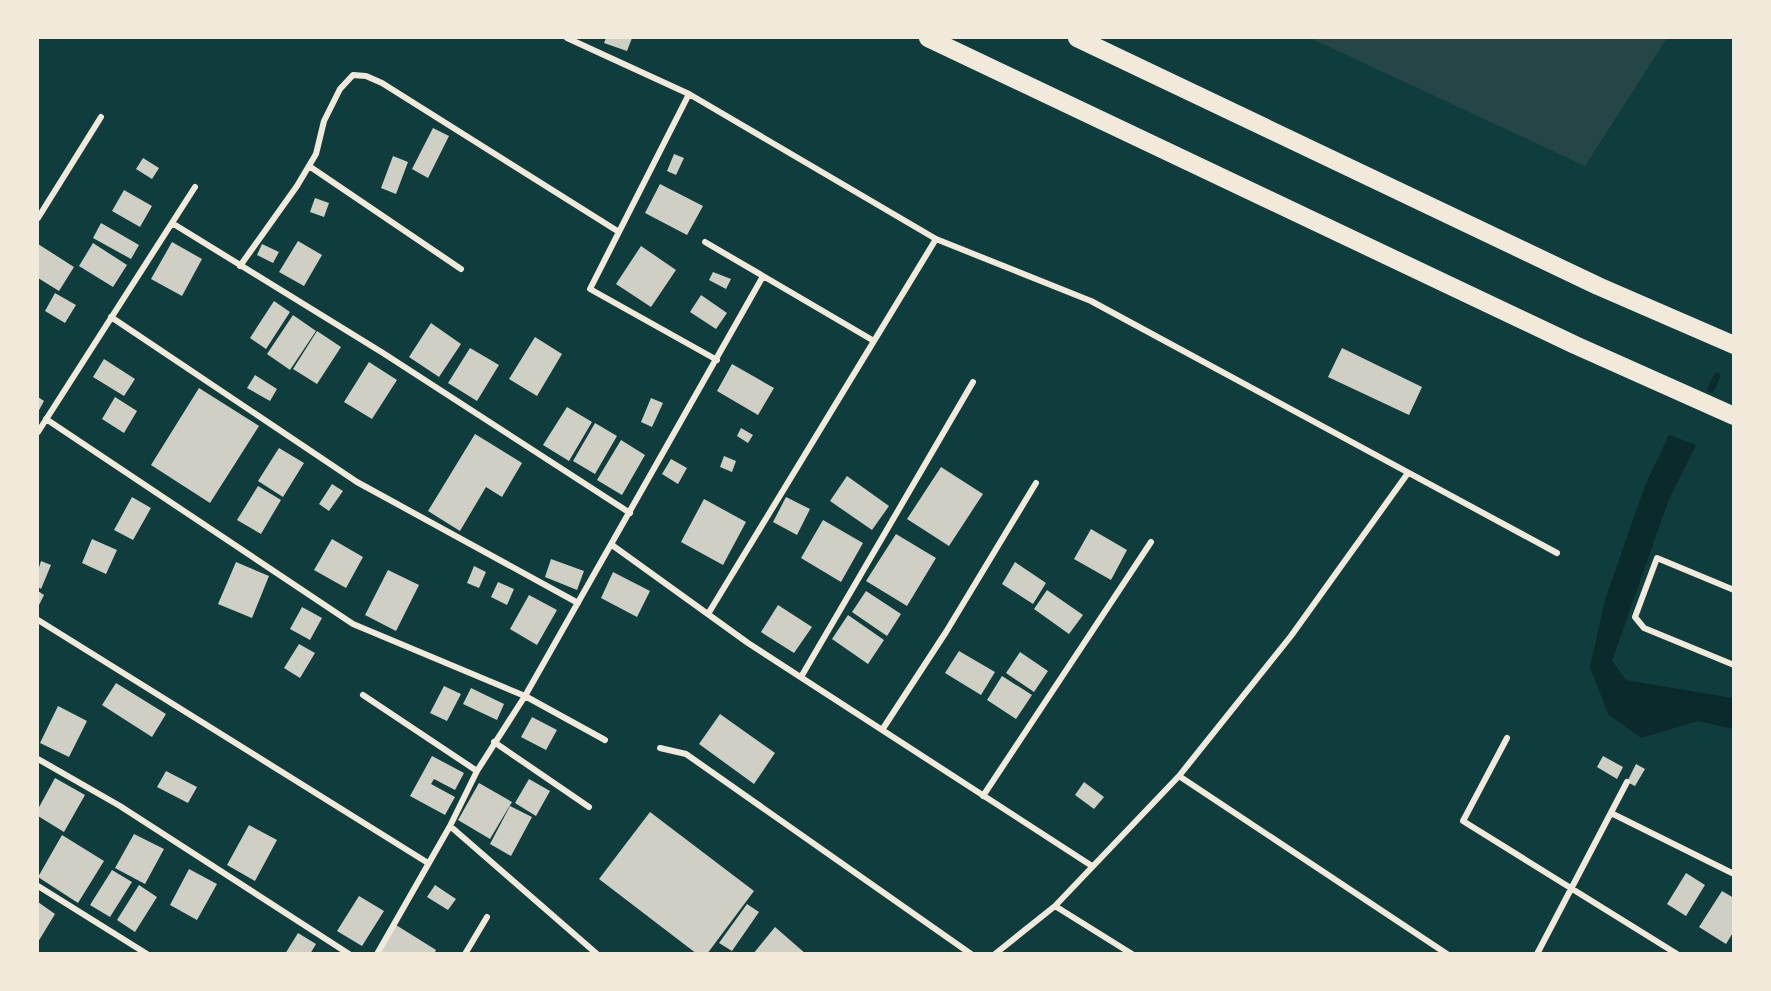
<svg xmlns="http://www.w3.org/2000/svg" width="1771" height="991" font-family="'Titillium Web',sans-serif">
<rect width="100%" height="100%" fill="#0f3d3e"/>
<path fill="#244646" d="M1310 38H1667L1585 166Z"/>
<path fill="#0a2a2b" d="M1669 435 1696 445 1669 499 1612 661 1626 680 1733 698V729L1698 721 1641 738 1608 714 1590 667 1605 600 1644 488Z"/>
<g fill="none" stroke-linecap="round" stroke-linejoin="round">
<path stroke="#0a2a2b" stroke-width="7" d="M1711 389 1717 376"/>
</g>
<path fill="#cfcfc3" d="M606 38H632L627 51 604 43Z
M433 128 449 136 428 178 412 169Z
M674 154 684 158 676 175 667 171Z
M393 156 408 162 396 194 381 188Z
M143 158 159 168 152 179 136 169Z
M660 184 703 206 687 235 645 213Z
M124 190 152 206 140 227 112 211Z
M315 198 329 203 324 217 310 212Z
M101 223 139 245 131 259 93 238Z
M298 241 322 255 304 286 279 272Z
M172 242 202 259 182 296 151 279Z
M93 243 127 265 113 287 79 266Z
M38 244 74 267 59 291 38 278Z
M262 244 279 252 273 263 257 255Z
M641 246 676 270 651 307 616 284Z
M713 272 731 279 726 289 709 280Z
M55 293 76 305 65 323 45 311Z
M701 295 727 313 716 329 690 312Z
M274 301 290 312 266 349 250 338Z
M293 315 316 331 290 370 267 354Z
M431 323 461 344 439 377 409 357Z
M317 331 341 347 317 384 293 369Z
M535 337 562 354 537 396 509 379Z
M470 348 499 365 477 401 448 383Z
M1342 348 1422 387 1409 415 1328 377Z
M104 359 135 379 124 396 93 377Z
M369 362 397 380 372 419 344 402Z
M732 364 774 388 758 415 717 391Z
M255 375 277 389 270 401 247 388Z
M199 388 259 426 210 503 151 465Z
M38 397 44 401 38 412Z
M115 397 137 411 124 433 102 419Z
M651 398 663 403 652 427 641 422Z
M567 407 592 422 569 461 543 445Z
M595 423 617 436 595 474 573 461Z
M741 428 753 435 748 443 737 436Z
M475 434 522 463 502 497 486 487 460 531 428 511Z
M621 440 645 455 622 495 597 480Z
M279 448 304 463 283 497 258 481Z
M724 456 736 461 732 472 720 467Z
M671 459 687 468 678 484 662 474Z
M941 467 983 494 949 546 907 519Z
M847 476 889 506 872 530 830 501Z
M332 484 343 491 329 511 319 504Z
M258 486 281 500 261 534 237 520Z
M132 497 151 508 133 540 114 530Z
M786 497 810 509 797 535 773 522Z
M704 499 746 522 723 565 681 542Z
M823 520 863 543 841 582 801 558Z
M1091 529 1127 550 1111 580 1074 559Z
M896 534 936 558 907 606 866 581Z
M92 539 117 550 106 574 82 563Z
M332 539 363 557 346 588 314 570Z
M551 559 584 571 577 590 545 577Z
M41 561 51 565 41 589 38 587V571Z
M236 562 269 576 252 618 218 604Z
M1015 562 1046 583 1033 604 1002 584Z
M474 566 486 572 479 588 467 583Z
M388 570 419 585 396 631 365 615Z
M613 572 650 591 637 617 601 598Z
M498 582 514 589 507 605 491 597Z
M1047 590 1083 615 1069 634 1034 609Z
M38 591 44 595 38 607Z
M866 591 901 614 887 636 852 612Z
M529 595 557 610 537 645 510 629Z
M778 605 812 627 794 653 761 632Z
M302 607 322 618 310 640 290 629Z
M848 615 884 640 868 664 832 639Z
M299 644 315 653 300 678 284 668Z
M959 651 995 672 981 695 945 673Z
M1020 652 1048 671 1034 692 1006 673Z
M1002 676 1032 695 1016 719 987 700Z
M116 683 166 714 152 737 102 705Z
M444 686 461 694 447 721 430 713Z
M471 688 504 704 497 720 463 704Z
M58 706 87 721 69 757 40 743Z
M720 714 775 753 754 784 699 744Z
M532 717 557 730 546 750 521 737Z
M432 756 464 773 455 790 434 779 431 784 455 797 445 815 410 796Z
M1603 756 1623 767 1617 779 1597 767Z
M1636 764 1645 769 1635 786 1627 782Z
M166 771 197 787 188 803 157 787Z
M55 778 85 795 64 832 38 816V809Z
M529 779 550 791 536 816 515 803Z
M1084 782 1104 797 1094 809 1075 795Z
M479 783 512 802 490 839 458 820Z
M510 806 532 817 511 856 490 844Z
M650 812 754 891 707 954H697L599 879Z
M249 825 277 840 255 881 227 865Z
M134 834 164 849 145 884 115 868Z
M62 835 104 861 78 903 38 877Z
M189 869 217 884 197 920 170 905Z
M112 870 132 882 110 917 90 905Z
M1686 873 1705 885 1686 916 1667 904Z
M139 885 157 897 135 932 117 920Z
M435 885 456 899 448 910 427 897Z
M1722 891 1734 898V931L1726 944 1699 927Z
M359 896 384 911 362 946 337 931Z
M38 902 55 914 38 942Z
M747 904 759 912 732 951 719 943Z
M396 925 436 950 434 954H379Z
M775 927 806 954H753Z
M298 933 316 944 310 954H285Z"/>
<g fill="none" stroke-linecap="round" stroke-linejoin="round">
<path stroke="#f1e9da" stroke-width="6" d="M567 38 689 94 936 239 1091 301 1557 553
M689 94 590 289 717 360
M309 166 461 269
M38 218 101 117
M172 223 383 353 630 513
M705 242 874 341
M240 266 297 186 316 154 324 121 340 89 353 75 366 76 382 83 619 232
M111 317 357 482 578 603
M46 419 353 624 525 696 605 740
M38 432 195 187
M1408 473 1291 636 1179 776 1447 954
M612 545 748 643 1092 866
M1734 590 1657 558 1635 617 1644 628 1734 665
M708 614 936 239
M38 620 428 863
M801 677 973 382
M363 695 477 771
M882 730 946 632 1036 483
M1507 738 1463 821 1677 954
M494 742 589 807
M660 748 686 754 971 954
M38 759 120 806 349 954
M983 796 1151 542
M1611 813 1734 874
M450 826 597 954
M38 886 147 954
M1055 906 1132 954
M377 954 450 826 477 771 525 696 762 278
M465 954 487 917
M995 954 1055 906 1179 776
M1537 954 1627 782"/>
<path stroke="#f1e9da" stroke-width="18" d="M928 38 1575 345 1734 416
M1077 38 1598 286 1734 345"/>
</g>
<rect width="1771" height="991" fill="none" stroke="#f1e9da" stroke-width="78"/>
</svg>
